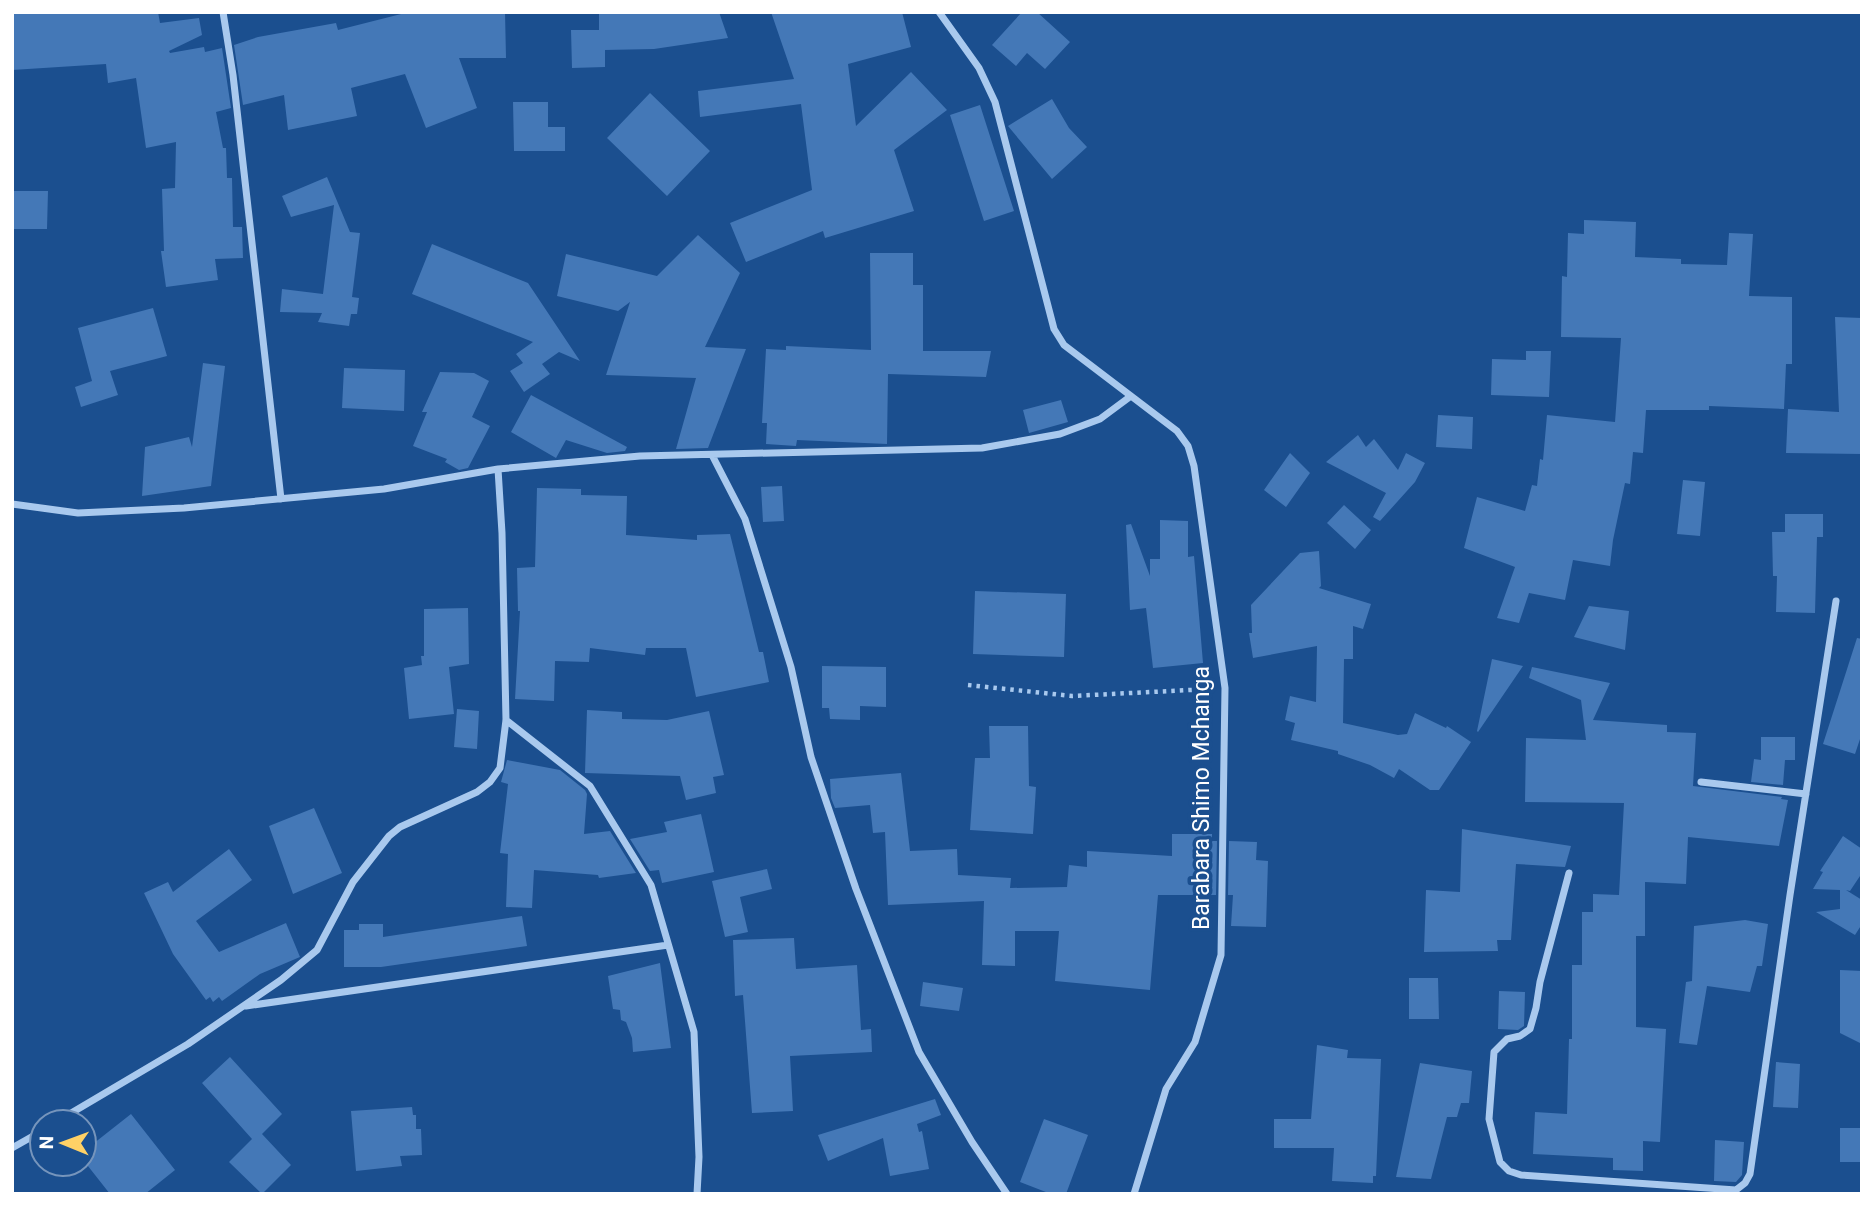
<svg xmlns="http://www.w3.org/2000/svg" width="1874" height="1206" font-family="Roboto,sans-serif">
<rect width="100%" height="100%" fill="#1b4f8f"/>
<path fill="#4478b7" d="M12 12H158L160 23 199 18 202 35 169 51 170 53 204 47 205 52 222 48 231 108 216 112 223 148H226L227 178H232L233 227H242L243 258 215 259 218 280 166 287 161 251H164L162 189 175 188 176 142 146 148 136 78 108 83 106 64 12 70Z
M409 12H505L506 58H459L477 108 426 128 405 74 351 88 357 116 288 130 284 95 243 105 234 45 258 37 336 23 338 30Z
M599 12H719L728 38 654 49 605 50V67L572 68 571 30H599Z
M771 12H902L911 47 848 64 856 126 911 72 947 110 894 150 914 211 825 238 823 231 746 262 730 223 812 190 801 104 700 117 698 91 794 79Z
M1022 12H1037L1070 42 1045 69 1027 53 1016 66 992 45Z
M650 93 710 151 667 196 607 138Z
M1052 99 1069 128 1087 147 1052 179 1008 126Z
M513 102H548V127H565V151H514Z
M980 105 1014 211 984 221 950 115Z
M327 177 350 232 360 233 352 297 359 298 357 314H351L349 326 318 322 322 313 280 312 282 289 323 294 334 205 291 217 282 196Z
M12 191H48L47 229H12Z
M1584 220 1636 222 1635 257 1681 259V264L1727 265 1729 233 1753 234 1749 296 1792 297V364H1786L1784 409 1709 406V410H1646L1643 453 1633 452 1630 484 1625 483 1613 540 1610 566 1573 560 1565 600 1529 593 1519 623 1497 618 1515 567 1464 548 1477 497 1525 511 1532 485 1537 486 1540 459 1543 460 1547 415 1615 422 1621 338 1561 337 1562 276 1567 277 1568 233 1584 234Z
M698 235 740 273 705 347 746 349 708 448 676 449 696 378 606 375 630 302 618 311 557 296 566 254 657 276Z
M432 244 528 283 580 361 559 352 542 364 550 374 524 392 510 371 523 363 516 354 533 342 412 294Z
M870 253H913V285H923V351H991L986 377 888 374 887 444 797 440 796 446 766 444 767 423H762L766 349 786 350V346L871 350Z
M153 308 167 356 110 371 118 395 81 407 75 387 92 381 78 328Z
M1835 317 1862 318V454L1786 453 1788 409 1839 412Z
M1526 351H1551L1549 397 1491 395 1492 359 1526 360Z
M203 363 225 366 211 486 142 496 145 447 189 437 192 447Z
M344 368 405 370 404 411 342 408Z
M440 372 474 373 489 381 472 417 490 426 468 468 459 470 445 462 447 459 413 446 427 412H422Z
M531 395 627 447 625 451 607 453 566 440 556 458 511 432Z
M1061 400 1068 422 1029 433 1023 410Z
M1438 415 1473 417 1472 449 1436 447Z
M1358 435 1366 447 1374 439 1398 470 1406 453 1425 463 1415 482 1380 521 1373 517 1386 493 1326 462Z
M1290 453 1310 473 1286 507 1264 490Z
M1683 480 1705 482 1700 536 1677 534Z
M782 486 784 521 763 522 761 487Z
M537 488 581 489V495L627 496 626 535 697 540V535L730 534 759 652H763L769 682 696 697 686 648H646L645 655 590 648 589 662 555 661 554 701 515 699 520 611H518L517 568 535 567Z
M1344 505 1371 530 1355 549 1327 523Z
M1785 514H1823V537H1817L1815 613 1776 612 1777 576H1773L1772 532H1785Z
M1160 520 1188 521V557L1194 556 1203 663 1153 668 1146 608 1130 610 1126 525 1131 524 1150 576V559H1160Z
M1319 551 1321 586 1319 588 1371 604 1363 629 1353 626V659H1344L1343 723 1398 735 1407 734 1415 713 1446 728 1447 726 1471 742 1439 790H1430L1399 769 1394 778 1370 765 1338 754V751L1291 740 1295 723 1285 720 1290 696 1316 702 1317 646 1253 658 1249 633H1252L1251 605 1300 553Z
M975 591 1066 594 1064 657 973 654Z
M1589 606 1629 611 1625 650 1574 637Z
M468 608 469 664 449 667 454 714 409 719 404 668 422 665 421 656H424V609Z
M1857 638 1862 639V733L1855 754 1823 744Z
M1492 659 1523 666 1478 732 1477 731Z
M822 666 886 667V707L860 706V720L830 719 829 708H822Z
M1532 667 1610 683 1593 720 1667 725V732L1696 733 1693 786 1782 797 1781 799 1788 800 1779 846 1688 837 1686 884 1645 882V936H1636V1027L1666 1029 1660 1142 1643 1141V1171L1613 1170V1158L1533 1154 1535 1112 1567 1114 1569 1039H1572V965H1582V912H1593V894L1619 895 1624 803 1525 802 1526 738 1586 740 1581 700 1529 678Z
M457 709 479 711 477 749 454 747Z
M587 710 622 712V719L667 720 709 711 724 775 713 777 716 793 686 800 680 776 585 773Z
M989 726H1028L1029 786 1036 787 1033 834 970 830 975 758H990Z
M1761 737H1795V760H1785L1783 785 1751 782 1754 759 1761 760Z
M507 760 560 770 585 790 587 794 584 834 610 831 636 873 599 878 598 875 534 870 532 908 506 907 508 854 500 853 508 784 501 782Z
M901 773 910 851 957 849 958 875 1011 878 1010 888 1067 887 1069 865 1087 867V851L1172 856V834H1212V841H1217L1216 895H1158L1150 990 1055 981 1059 931H1015V966L982 965 984 901 888 905 885 832 873 833 870 805 835 808 831 798 830 779Z
M314 808 342 873 293 894 269 826Z
M701 814 714 872 662 883 659 870 650 871 630 839 667 832 664 822Z
M1462 829 1571 846 1565 867 1516 864 1511 940H1497L1498 951 1424 952 1426 890 1460 892Z
M1843 836 1862 849V873L1850 891 1846 890 1862 900V924L1855 935 1816 912 1840 909V890L1813 889 1823 872 1820 871Z
M1229 841 1257 842 1256 860 1268 861 1266 927 1231 926 1233 895H1228Z
M229 849 252 880 196 921 219 952 286 923 300 957 260 974 222 1001 219 997 213 1002 210 997 206 1000 173 954 144 893 168 882 173 892Z
M767 869 772 889 740 897 748 932 725 937 712 881Z
M522 916 527 946 381 967H344V930H359V924H383V937Z
M1745 920 1768 924 1762 966H1757L1750 992 1707 986 1697 1045 1679 1043 1686 982 1692 981 1694 926Z
M794 938 796 969 857 965 861 1030 871 1029 872 1052 790 1056 793 1111 752 1113 743 995 735 996 733 940Z
M660 963 671 1048 633 1052 632 1038 626 1022 621 1020 620 1010 613 1009 608 976Z
M1840 970 1862 971V1044L1840 1033Z
M1409 978H1438L1439 1019H1409Z
M923 982 963 988 959 1011 920 1006Z
M1499 991 1525 992 1524 1026 1518 1030 1498 1029Z
M1317 1045 1348 1050 1347 1058 1381 1059 1376 1176H1373V1183L1332 1181 1334 1148H1274V1119H1311Z
M230 1057 282 1114 262 1134 291 1165 262 1194 229 1162 252 1139 202 1083Z
M1776 1062 1800 1064 1798 1108 1773 1107Z
M1420 1063 1472 1071 1469 1103H1461L1457 1117H1447L1431 1179 1396 1177Z
M935 1099 941 1115 917 1124 919 1132 922 1131 929 1169 890 1176 883 1138 828 1161 818 1135Z
M412 1107 413 1115H416V1129H421L422 1155 400 1156 402 1166 356 1171 351 1111Z
M131 1114 175 1170 145 1194H110L84 1161V1151Z
M1044 1119 1088 1135 1066 1194H1051L1020 1182Z
M1840 1128H1862V1162H1840Z
M1715 1140 1744 1142 1742 1175 1736 1182 1714 1181Z"/>
<g fill="none" stroke-linecap="round" stroke-linejoin="round">
<path stroke="#a9c9ee" stroke-width="4.5" stroke-dasharray="3.5 5" stroke-linecap="butt" d="M968 685 1072 696 1210 689"/>
<path stroke="#a9c9ee" stroke-width="7" d="M223 12 233 75 281 499
M939 12 979 68 995 102 1054 329 1064 345 1177 431 1188 446 1194 466 1225 688 1221 955 1195 1042 1166 1089 1134 1194
M712 455 745 519 791 667 811 757 856 889 919 1052 972 1142 1007 1194
M12 504 78 513 184 508 384 489 498 469 640 456 982 448 1060 434 1100 419 1131 396
M506 720 590 786 651 885 694 1032 699 1157 697 1194
M1701 782 1806 794
M1569 873 1540 982 1536 1008 1530 1029 1520 1036 1507 1039 1494 1052 1489 1119 1500 1162 1509 1171 1521 1175 1736 1190 1745 1183 1750 1174 1790 895 1836 601
M246 1006 668 945
M56 1122 188 1044 281 980 317 950 353 882 389 836 400 827 477 792 490 782 500 768 506 720 502 533 498 469
M12 1148 42 1131"/>
</g>
<g text-anchor="middle" dominant-baseline="central" stroke-width="7" stroke-linejoin="round" paint-order="stroke">
<g font-size="23" fill="#fff" stroke="#1b4f8f">
<text transform="translate(1201 798) rotate(-90)">Barabara Shimo Mchanga</text>
</g>
</g>
<rect width="1874" height="1206" fill="none" stroke="#ffffff" stroke-width="28"/>
<g transform="translate(63 1143) rotate(271)"><circle r="33" fill="#1b4f8f" stroke="#7695bc" stroke-width="2"/>
<path d="M0-5L12 26L0 18L-12 26Z" fill="#ffd166"/>
<text y="-10" font-size="19" font-weight="bold" text-anchor="middle" fill="#ffffff">N</text>
</g>
</svg>
